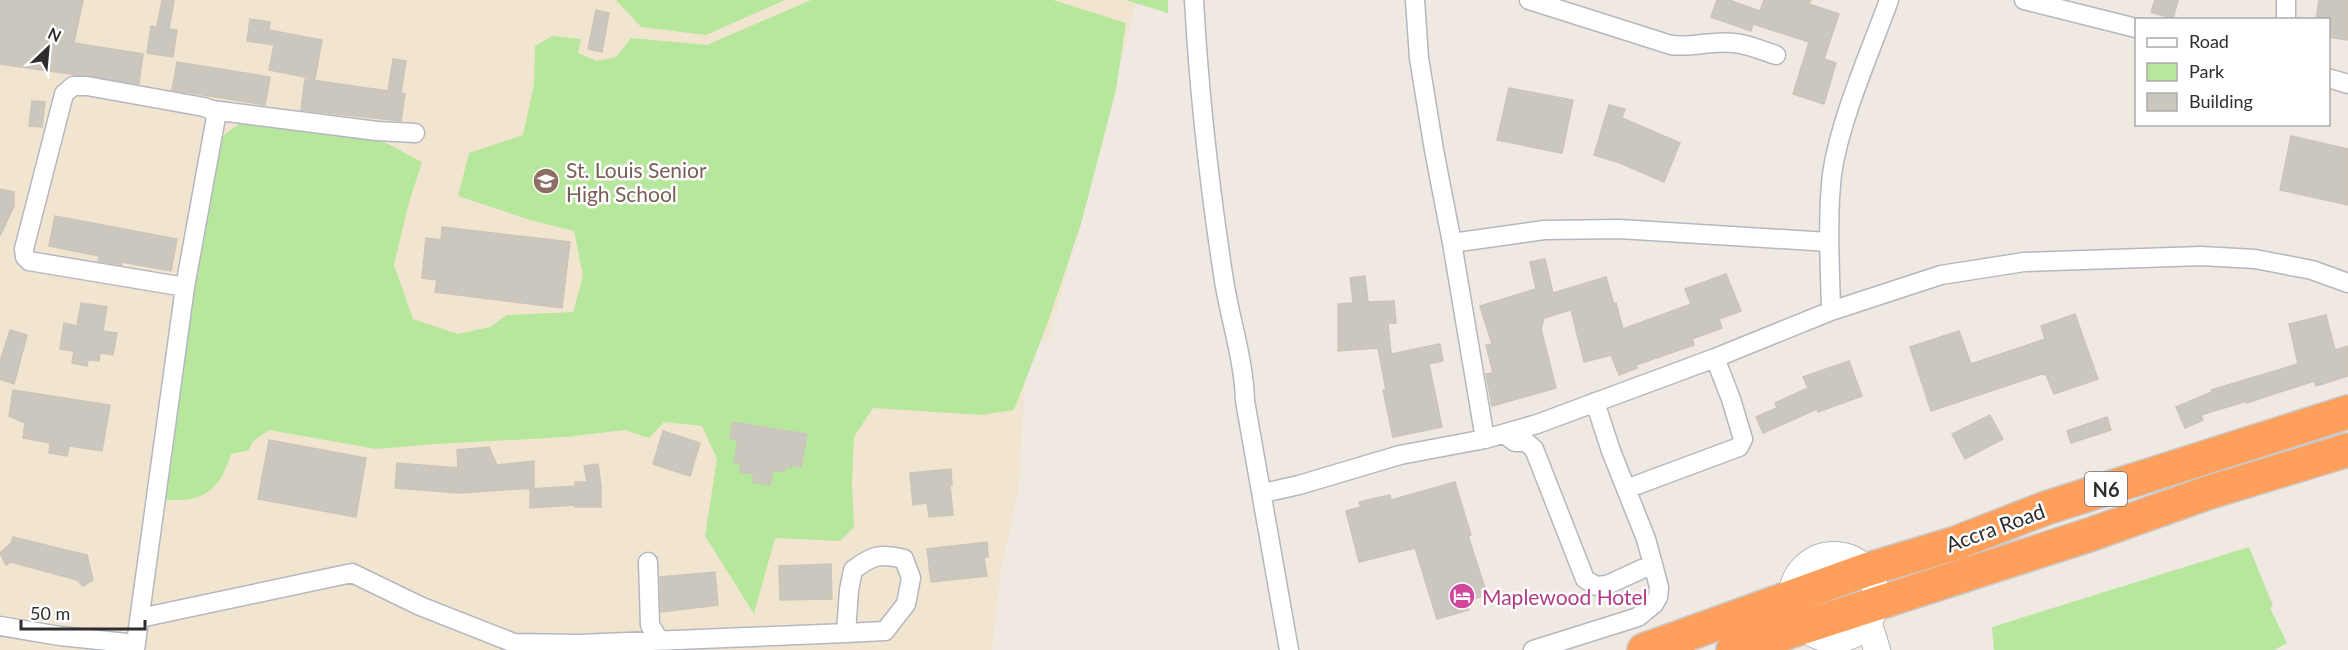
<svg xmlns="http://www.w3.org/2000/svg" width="2348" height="650" font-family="Lato,sans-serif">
<rect width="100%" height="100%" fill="#efe9e1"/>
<path fill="#f1e5d0" d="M0 0H1137L1049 340 1028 342 1018 493 1001 569 992 650H0Z"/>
<path fill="#b7e79c" d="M616 0H785L706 35 641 27Z
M811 0H1053L1126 23 1116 90 1081 224 1048 322 1014 410 981 415 873 408 854 437 852 481 854 527 840 541 775 538 754 614 705 536 717 459 702 426 664 422 649 438 625 430 566 437 437 444 376 449 269 430 252 442 249 450 231 454C219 492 204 502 165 500L164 484 178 378 215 148 225 134 239 124 367 133 422 162 408 206 394 265 413 319 458 334 490 327 507 315 573 312 583 276 574 231 530 220 458 196 469 153 523 135 534 84 535 46 552 36 581 39 578 53 597 61 616 57 631 38 707 45Z
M1125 0H1168V13Z
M2249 547 2273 606 2270 608 2287 643 2274 650H1994L1992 627Z"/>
<path fill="#cbc7bf" stroke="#cbc5b9" stroke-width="1.5" d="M0 0H83L74 43 143 54 139 84 0 64Z
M162 0H174L169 29 177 30 173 57 147 53 151 26 157 27Z
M1717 0H1729L1760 11 1764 0H1811L1809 4 1839 14 1824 59 1836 63 1824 104 1793 94 1809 42 1753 24 1751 31 1711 17Z
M2155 0H2178L2173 19 2151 12Z
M2319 0H2348V40L2328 37V20H2316Z
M596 10 609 13 602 52 588 49Z
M250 19 270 22 269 30 322 40 315 79 269 70 274 45 247 41Z
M393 59 406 61 401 93 405 94 401 121 301 110 305 79 388 91Z
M177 62 270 77 265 105 172 90Z
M1509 88 1573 100 1562 153 1497 140Z
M32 101 45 102 42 127 29 126Z
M1609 105 1625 109 1622 118 1680 143 1664 182 1620 163 1594 155Z
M2291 136 2348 149V205L2280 190Z
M0 189 14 192V206L0 236Z
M55 216 177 239 171 271 122 262V265L98 261 99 256 49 246Z
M442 227 570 242 562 308 435 292 437 280 422 278 426 238 441 240Z
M1545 259 1553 293 1606 277 1614 304 1616 303 1623 329 1691 304 1685 289 1726 274 1741 311 1719 319 1722 328 1692 339 1694 345 1636 365 1637 368 1619 375 1611 355 1584 362 1571 310 1544 318 1541 329 1556 388 1492 406 1486 374 1493 373 1486 345 1492 344 1480 306 1536 289 1530 262Z
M1365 276 1368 302 1394 301 1396 323H1388L1391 354 1440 344 1443 361 1429 364 1442 427 1393 437 1383 390H1386L1378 348 1338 351V304L1353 303 1350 278Z
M81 303 107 307 103 331 117 333 113 355 100 353 99 361 88 360 87 366 72 363 74 351 60 349 64 323 77 326Z
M2075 314 2098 379 2054 394 2046 375 2042 374 1931 411 1910 347 1959 331 1971 364 2045 339 2041 326Z
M2326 315 2335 350 2348 346V376L2316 386 2314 381 2247 403V401L2201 415 2203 420 2185 428 2176 407 2212 392 2211 390 2298 364 2289 324Z
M10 330 27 335 14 384 0 379V362Z
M1849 361 1862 396 1818 412 1817 409 1763 433 1756 417 1777 408 1775 403 1808 388 1803 377Z
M13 390 110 405 102 451 69 446 67 456 49 453 50 443 23 438 25 423 9 416Z
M1990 415 2003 439 1965 459 1952 434Z
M2107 417 2111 430 2071 443 2067 431Z
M733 422 807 434 801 467 791 465V468L785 467 784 472 773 470 770 485 753 482 754 474 740 472 741 463 734 462 738 440 730 438Z
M663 431 700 443 690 476 653 464Z
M269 440 366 458 356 517 258 499Z
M489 447 497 465 534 461V488L460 493 395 488 397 463 458 468 457 450Z
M598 464 601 486V507H575V505L530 508V489L575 486V482H587L584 466Z
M951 469 952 485H950L953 515 929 517 927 503 913 505 910 473Z
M1455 482 1471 535H1468L1487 595 1466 601 1469 610 1437 619 1415 548 1359 562 1346 511 1361 507 1359 502 1390 495 1391 500Z
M13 537 87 555 93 580 83 586 77 580 11 562 6 565 0 553 11 543Z
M987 542 988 557H984L987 576 931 582 927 549Z
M831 564 832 599 780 600 779 566Z
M715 572 718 605 661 612 660 577Z"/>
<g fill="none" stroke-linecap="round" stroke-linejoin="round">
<defs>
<path id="street" d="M1194 0C1199 92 1209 183 1223 274 1229 317 1244 358 1245 401L1289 650
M1415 0 1419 58 1434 150 1452 243 1485 439
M1529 0 1671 45C1692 48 1713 40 1734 43 1748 44 1763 51 1776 55
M2024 0 2136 28
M2286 20V0
M2328 78 2348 84
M1452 243 1544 230 1619 229 1829 242
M185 287 29 261 25 257 24 249 64 94 73 86H87L204 107 212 110 377 131 415 133
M1831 311C1830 266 1827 219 1832 174 1840 119 1870 53 1889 0
M1504 434 1515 442H1526L1534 449 1585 579 1596 586 1607 585 1653 564
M1626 489 1739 447 1743 439 1731 399 1715 358
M1263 493 1299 485 1400 455 1485 439 1537 424 1715 358 1831 311 1941 275 2024 262 2201 256 2255 259 2312 270 2348 283
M648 562 650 625 659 640
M140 618 352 573 420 606 514 643 579 644 846 633 885 631 906 604 911 578 904 559C880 553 873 555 853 570L849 590 846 633
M0 626 60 636 136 644
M135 650 185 287 216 117 212 110
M1533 650 1638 617 1654 604 1658 597 1659 587 1646 539 1611 451 1595 402"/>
<path id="secondary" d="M1792 597a42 42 0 1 1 84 0a42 42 0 1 1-84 0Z
M1868 621 1877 650"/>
<path id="highway" d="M1644 650 1866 570 1956 543 2046 508 2348 412
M1733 650 2089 535 2207 493 2348 450"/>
</defs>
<use href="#street" stroke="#b4b7c1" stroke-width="21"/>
<use href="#secondary" stroke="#b4b7c1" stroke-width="28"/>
<use href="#highway" stroke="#c9c9c9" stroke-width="36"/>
<use href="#street" stroke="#fff" stroke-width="18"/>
<use href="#secondary" stroke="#fff" stroke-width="26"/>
<use href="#highway" stroke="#ff9f5c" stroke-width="33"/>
</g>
<defs>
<symbol id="school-disc" viewBox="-11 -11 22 22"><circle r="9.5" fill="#8d6e63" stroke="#fff"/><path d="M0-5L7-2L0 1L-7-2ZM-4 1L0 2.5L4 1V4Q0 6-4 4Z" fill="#fff"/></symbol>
<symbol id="hotel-disc" viewBox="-11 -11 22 22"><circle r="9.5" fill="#d1479c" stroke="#fff"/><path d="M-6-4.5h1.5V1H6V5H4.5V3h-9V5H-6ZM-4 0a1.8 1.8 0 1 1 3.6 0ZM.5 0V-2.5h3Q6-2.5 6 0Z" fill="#fff"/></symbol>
</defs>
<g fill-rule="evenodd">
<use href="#school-disc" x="531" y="166" width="30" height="30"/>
<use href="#hotel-disc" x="1447" y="581" width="30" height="30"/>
</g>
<g text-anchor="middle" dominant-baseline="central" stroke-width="5" stroke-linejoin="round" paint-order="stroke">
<rect fill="#fff" stroke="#6d6d6d" stroke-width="1.5" x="2085" y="472" width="42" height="34" rx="4.5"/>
<g font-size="20" font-weight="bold" fill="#2e2e2e">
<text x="2106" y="489">N6</text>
</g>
<g font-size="21" fill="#785e54" stroke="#fff" text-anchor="start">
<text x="566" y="169">St. Louis Senior<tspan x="566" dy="24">High School</tspan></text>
</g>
<g font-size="21" fill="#2e2e2e" stroke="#fff">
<text transform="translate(1995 527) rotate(-20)">Accra Road</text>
</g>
<g font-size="21" fill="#b23c85" stroke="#fff" text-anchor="start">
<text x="1482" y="596">Maplewood Hotel</text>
</g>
</g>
<rect x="2135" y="18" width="195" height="108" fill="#ffffff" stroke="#ababab" stroke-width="1.5"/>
<rect x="2147" y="38" width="30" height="9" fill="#ffffff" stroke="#ababab" stroke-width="1.5"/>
<text x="2189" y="48" font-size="18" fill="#2e2e2e">Road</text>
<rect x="2147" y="63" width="30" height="18" fill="#b7e79c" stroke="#ababab" stroke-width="1.5"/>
<text x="2189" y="78" font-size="18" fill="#2e2e2e">Park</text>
<rect x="2147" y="93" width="30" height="18" fill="#cbc7bf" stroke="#ababab" stroke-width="1.5"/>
<text x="2189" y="108" font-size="18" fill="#2e2e2e">Building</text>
<g transform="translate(48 48) rotate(26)" stroke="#ffffff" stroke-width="4.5" paint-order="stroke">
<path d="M0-4.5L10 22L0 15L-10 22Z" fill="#2e2e2e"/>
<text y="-9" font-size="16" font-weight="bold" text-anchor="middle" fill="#2e2e2e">N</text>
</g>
<path d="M21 620v9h124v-9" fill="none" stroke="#2e2e2e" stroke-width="3"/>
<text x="30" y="620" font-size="18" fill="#2e2e2e" stroke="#ffffff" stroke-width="4.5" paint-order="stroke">50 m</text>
</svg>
